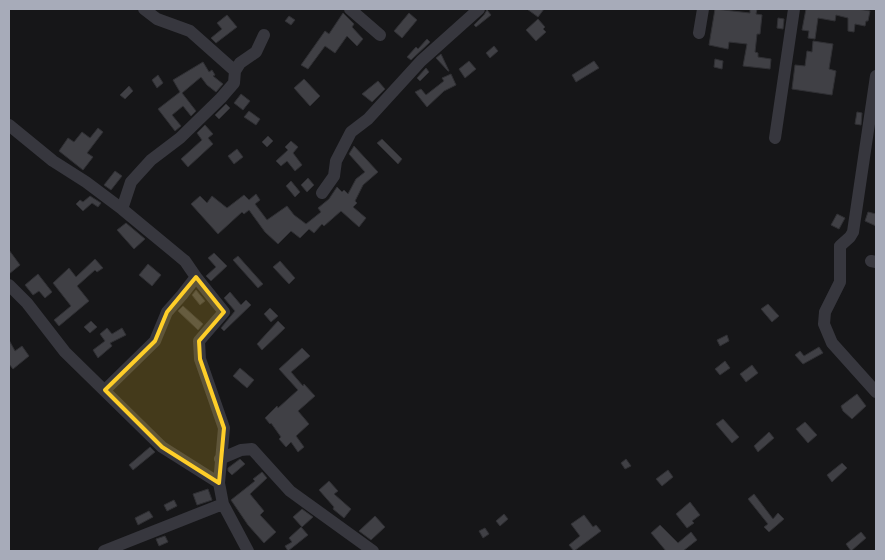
<svg xmlns="http://www.w3.org/2000/svg" width="885" height="560" font-family="'Golos Text',sans-serif">
<rect width="100%" height="100%" fill="#161618"/>
<path fill="#404045" stroke="#303034" d="M527 9H544L538 17Z
M715 9 750 13V9H757L756 14 762 15 760 34H757L755 52 758 53V57L771 59 770 69 743 66 747 44 729 42 728 49 709 45Z
M806 9H858L870 11 868 21H866L865 26 855 24 854 32 848 31V18L836 15 835 21 818 18 815 39 808 38 809 31 802 30Z
M487 10 491 15 476 27 474 25 484 15Z
M343 13 354 24 352 27 363 39 357 46 347 36 335 53 325 46 308 69 301 65 325 31 329 34Z
M409 13 417 20 402 38 394 31Z
M227 15 237 27 216 43 211 38 222 29 217 23Z
M289 16 295 20 291 25 285 21Z
M778 18 784 19 783 29 777 28Z
M538 19 545 27 543 29 546 32 536 41 526 30Z
M427 39 430 42 411 60 407 57 416 47 418 49Z
M813 41 833 44 829 69 836 71 832 95 792 89 795 65 805 66 807 51 812 52Z
M494 46 498 51 490 58 486 53Z
M441 54 449 71H448L436 58Z
M715 59 723 61 722 69 714 67Z
M469 61 476 69 465 78 459 69Z
M594 61 599 68 576 82 572 75Z
M203 62 209 72 212 70 215 75 213 76 223 84 216 92 207 85 201 77 182 93 196 111 191 116 183 106 172 115 181 126 175 131 158 109 180 92 173 80Z
M426 68 429 72 420 81 417 78Z
M451 74 456 85 444 91 427 107 415 92 421 89 426 95 444 81 442 78Z
M158 75 163 83 157 88 152 80Z
M304 79 320 96 310 106 294 88Z
M378 81 385 89 372 102 362 94Z
M129 86 133 91 125 99 120 95Z
M241 94 250 101 243 110 234 103Z
M226 104 230 108 219 119 215 115Z
M249 111 260 119 256 125 244 117Z
M857 112 862 113 861 125 855 124Z
M205 125 213 134 208 138 213 144 188 167 181 159 202 140 197 133Z
M98 128 103 132 87 153 93 157 83 170 59 151 68 138 74 142 82 132 90 138Z
M268 136 273 141 267 147 262 142Z
M382 139 402 159 398 164 377 143Z
M291 141 298 147 293 153 302 165 295 171 287 161 281 166 276 161 288 150 285 147Z
M354 146 378 172 363 185 355 201 357 203 353 207 366 218 359 227 341 211 324 226 322 224 314 233 309 229 300 238 291 231 278 244 265 232 249 210 244 214 242 212 218 234 191 204 200 196 207 203 212 196 227 208 244 195 249 200 256 194 260 200 255 204 267 220 287 206 294 215 306 224 321 212 318 208 329 199 337 187 342 192 344 190 348 194 356 179 365 172 349 154Z
M237 149 243 157 234 164 228 156Z
M115 171 122 176 111 190 104 185Z
M308 178 314 185 307 192 301 185Z
M291 181 300 192 295 197 286 186Z
M90 196 101 203 98 207 92 203 83 211 76 204 80 200 83 202Z
M868 212 876 214V226L865 221Z
M837 214 845 218 839 229 831 225Z
M126 223 145 239 134 249 117 230Z
M9 250 20 265 9 274Z
M214 253 227 266 211 281 206 276 216 267 208 258Z
M238 256 263 284 258 288 233 260Z
M95 259 103 268 97 272 95 270 77 286 89 301 59 326 54 320 71 306 53 283 69 268 76 277Z
M280 261 295 278 289 284 273 267Z
M148 264 161 275 152 286 139 275Z
M38 274 52 292 45 298 39 291 33 295 25 285Z
M196 290 205 301 200 305 192 295Z
M230 292 241 305 246 300 251 305 224 331 221 328 235 311 224 298Z
M768 304 779 316 772 322 761 309Z
M183 306 203 324 198 330 178 311Z
M270 308 278 316 271 322 264 314Z
M91 321 97 327 90 333 84 327Z
M278 321 285 328 262 350 257 344Z
M107 328 112 334 122 328 126 335 110 343 112 346 98 358 93 350 105 341 100 334Z
M727 335 729 341 720 346 717 340Z
M9 340 15 351 22 346 29 356 13 369 9 364Z
M819 347 823 353 803 364 795 355 800 351 804 356Z
M302 348 310 356 291 372 303 386 304 384 315 396 298 411 309 424 296 436 304 447 298 452 291 442 286 447 279 439 281 437 271 423 270 424 265 418 277 406 278 408 298 390 279 369Z
M725 361 730 368 720 375 715 369Z
M752 365 758 373 746 382 740 374Z
M240 368 254 380 247 388 233 376Z
M857 394 866 406 852 419 843 411 841 406Z
M723 419 739 437 732 443 716 424Z
M805 422 817 435 808 443 796 429Z
M769 432 774 438 758 452 754 446Z
M150 447 155 452 133 470 129 465Z
M240 459 245 464 232 475 228 471V468Z
M626 459 631 466 625 469 621 463Z
M842 463 847 468 832 482 827 475Z
M668 470 673 477 662 486 656 479Z
M262 472 267 478 250 494 264 511 260 515 276 532 264 543 248 525 231 500 255 481 253 479Z
M329 481 338 491 334 494 351 509 344 518 333 509 334 507 319 490Z
M208 489 212 500 197 505 193 494Z
M754 494 773 519 778 513 784 519 769 532 764 527 768 524 748 499Z
M174 500 177 506 167 511 164 505Z
M690 502 700 515 692 521 694 523 687 528 676 514Z
M302 509 313 517 302 527 293 517Z
M149 511 153 517 138 525 135 518Z
M504 514 508 519 500 526 496 521Z
M584 515 593 527 596 525 601 531 574 551 569 545 580 536 571 524Z
M375 516 385 527 371 540 359 531Z
M660 525 678 543 691 532 697 540 683 551H666L651 533Z
M301 527 308 535 288 551 285 546 292 542 289 538Z
M485 528 489 534 483 538 479 531Z
M861 532 866 538 851 551 846 544Z
M165 536 168 542 159 546 156 539Z"/>
<g fill="none" stroke-linecap="round" stroke-linejoin="round">
<path stroke="#37373e" stroke-width="12" d="M144 9 157 19 190 31 235 71
M350 9 380 35
M699 33 703 9
M876 76 853 232 850 237 840 246V282L825 312 824 324 832 343 876 392
M9 125 53 161 86 182 122 209 185 261 196 277 182 295 167 312 155 341 105 390
M775 138 794 9
M322 193 334 176 336 161 351 132 368 119 421 61 479 9
M122 209 131 182 151 160 180 138 221 98 234 83 235 71 240 63 256 52 264 35
M871 261 876 262
M196 277 224 312 199 341 200 359 224 428 219 483 223 504 248 551
M9 285 27 303 65 352 162 447 219 483
M220 459 241 450 252 449 290 491 373 551
M104 551 223 504"/>
</g>
<path fill="#fece29" fill-opacity="0.2" stroke="#fece29" stroke-width="4" stroke-linejoin="round" d="M196 277 224 312 199 341 200 359 224 428 219 483 162 447 105 390 155 341 167 312Z"/>
<rect width="885" height="560" fill="none" stroke="#a7abb9" stroke-width="20"/>
</svg>
